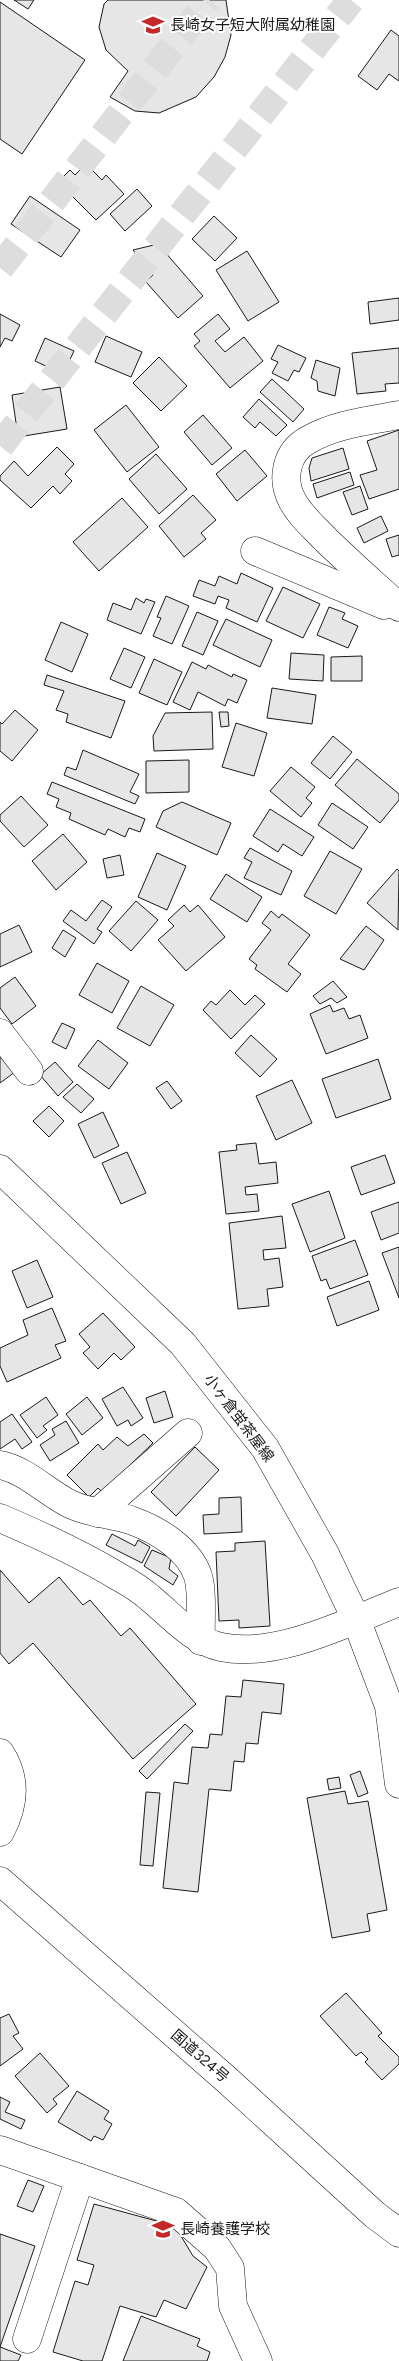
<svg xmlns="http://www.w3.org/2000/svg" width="399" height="2361" font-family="Figtree,'Noto Sans JP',sans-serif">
<rect width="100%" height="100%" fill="#fff"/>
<g fill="#e6e6e6" stroke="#1a1a1a">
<polygon points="14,0 34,0 28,9"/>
<polygon points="108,0 226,0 231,35 225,57 214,77 196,97 159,113 135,111 110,97 128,71 106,50 99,27 104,4"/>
<polygon points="0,2 85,60 22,154 0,139"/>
<polygon points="391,30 399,36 399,81 389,74 377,90 358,76"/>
<polygon points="86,164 102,180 106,175 124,194 96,220 58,182 70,170 75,175"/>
<polygon points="137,189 152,206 125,231 110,214"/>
<polygon points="30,196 80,230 61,257 11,224"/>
<polygon points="214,216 237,238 215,261 192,239"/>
<polygon points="158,244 203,296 178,318 146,282 153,275 133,250"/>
<polygon points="247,251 279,302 248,321 216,270"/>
<polygon points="399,298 399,320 370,324 368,302"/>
<polygon points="0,314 20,325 12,341 5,338 0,347"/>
<polygon points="218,314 230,329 215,341 225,352 244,337 263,361 230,388 194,346 200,341 194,334"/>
<polygon points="106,336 142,352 131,377 95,362"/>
<polygon points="45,338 74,351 63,374 35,361"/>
<polygon points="278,345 306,358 299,372 294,370 288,381 272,373 278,362 271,359"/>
<polygon points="399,348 399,383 385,384 386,391 357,394 352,353"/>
<polygon points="159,357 187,386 161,411 133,383"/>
<polygon points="316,360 340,368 335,396 318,391 317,381 311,378"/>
<polygon points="272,379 304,409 293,422 260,392"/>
<polygon points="60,387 67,429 18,437 12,395"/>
<polygon points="259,399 287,425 276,436 260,422 255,428 243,417"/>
<polygon points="126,405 159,447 127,472 94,430"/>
<polygon points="203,415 232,448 212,465 184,432"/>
<polygon points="399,430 399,489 369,499 360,475 377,470 367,441"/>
<polygon points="57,447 74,464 65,474 72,481 60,494 53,486 31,508 0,480 0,476 14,461 28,476"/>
<polygon points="343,448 349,469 311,481 309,468 312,458"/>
<polygon points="245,450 267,476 237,501 216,474"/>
<polygon points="156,454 187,489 159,514 129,479"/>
<polygon points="350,472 354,485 317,498 313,484"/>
<polygon points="360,486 368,509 352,515 343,492"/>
<polygon points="193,495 216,520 201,533 206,539 184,557 159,526"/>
<polygon points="122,498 148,527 99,571 73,542"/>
<polygon points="381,516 388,531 364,543 357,528"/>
<polygon points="399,535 399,555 392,557 386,539"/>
<polygon points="241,573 273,588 257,622 226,608 229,600 218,596 215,604 193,596 199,580 215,586 219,576 237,584"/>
<polygon points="283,587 320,604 303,638 266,621"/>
<polygon points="166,596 189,606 172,644 153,636 161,618 157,617"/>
<polygon points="136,598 144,603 146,599 155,602 141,634 107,620 113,603 131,610"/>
<polygon points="329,607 345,613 342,619 358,626 348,648 317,635"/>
<polygon points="197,612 218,621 203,655 182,646"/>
<polygon points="226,619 272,640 260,667 213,645"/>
<polygon points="61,622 88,634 72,672 45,660"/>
<polygon points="124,648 145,657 131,688 110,679"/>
<polygon points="291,653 324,655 323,681 289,679"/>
<polygon points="362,656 362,681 331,681 331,657"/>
<polygon points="154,659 182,672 167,705 139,693"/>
<polygon points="192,662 206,669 208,665 232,677 233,674 247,680 237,703 228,699 225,706 198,692 190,710 173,702"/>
<polygon points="47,675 125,701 111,738 66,722 68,714 56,710 64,691 44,685"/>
<polygon points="272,688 316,695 312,724 267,718"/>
<polygon points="15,710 38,730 12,761 0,751 0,722 2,724"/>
<polygon points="212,712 213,749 154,751 153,736 165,713"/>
<polygon points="219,712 228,712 229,726 221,727"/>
<polygon points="236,723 267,733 254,776 222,767"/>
<polygon points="333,736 352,752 330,779 311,763"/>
<polygon points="83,750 139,774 130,792 139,796 135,804 64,775 67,767 76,770"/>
<polygon points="357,759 399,794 399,800 380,823 335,785"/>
<polygon points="189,760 189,792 146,793 146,761"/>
<polygon points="291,767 315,787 306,798 312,803 301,817 270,791"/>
<polygon points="52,782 145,819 140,832 129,828 125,837 108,829 105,835 69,819 71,813 56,807 59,799 47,794"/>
<polygon points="21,796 48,825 24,847 0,821 0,815"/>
<polygon points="182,802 231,823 217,855 156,827 163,811"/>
<polygon points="332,803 368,827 353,849 318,825"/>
<polygon points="270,809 314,837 302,856 283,844 278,852 253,836"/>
<polygon points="63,834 87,862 56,890 32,861"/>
<polygon points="250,848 292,871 281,895 244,878 252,862 244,858"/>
<polygon points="330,851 362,869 336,914 304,896"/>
<polygon points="157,853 186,866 167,910 138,897"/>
<polygon points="120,855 124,875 107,878 103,859"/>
<polygon points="397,869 399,871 398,930 367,903"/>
<polygon points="226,874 262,897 247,922 210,899"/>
<polygon points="102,900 112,907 97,929 102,932 94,944 63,921 71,910 86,921"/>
<polygon points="136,901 158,920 131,951 109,931"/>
<polygon points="184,905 190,912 198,905 225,937 186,971 158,940 174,926 168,920"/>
<polygon points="271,911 279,918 282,914 310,935 288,964 301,974 287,992 255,969 257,965 249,959 271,930 262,923"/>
<polygon points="19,925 32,952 0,967 0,934"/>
<polygon points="366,926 384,940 364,970 340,959"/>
<polygon points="63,930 76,938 65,957 52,948"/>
<polygon points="97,963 129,981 112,1013 79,995"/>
<polygon points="15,977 36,1006 12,1024 0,1008 0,988"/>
<polygon points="333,981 347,997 337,1003 331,998 320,1004 313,996"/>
<polygon points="141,986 174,1005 150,1046 117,1028"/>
<polygon points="230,990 245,1005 255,995 265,1004 231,1039 203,1010 211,1001 216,1005"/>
<polygon points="330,1005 333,1012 344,1008 349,1019 360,1015 368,1038 326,1054 310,1014"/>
<polygon points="62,1023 75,1029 66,1049 52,1042"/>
<polygon points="251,1035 277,1059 260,1077 235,1053"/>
<polygon points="98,1040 128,1063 109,1089 78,1066"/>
<polygon points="0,1053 15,1072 0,1083"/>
<polygon points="378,1059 391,1099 336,1118 322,1079"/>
<polygon points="55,1062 73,1082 58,1096 40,1075"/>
<polygon points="292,1080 312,1123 276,1140 256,1096"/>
<polygon points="167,1081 182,1101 171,1109 156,1088"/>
<polygon points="77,1084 94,1099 81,1113 63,1097"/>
<polygon points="49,1106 64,1121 49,1137 33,1121"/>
<polygon points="103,1112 119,1146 94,1158 78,1124"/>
<polygon points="256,1143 259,1164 276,1162 278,1183 245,1187 246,1195 257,1194 259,1211 226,1214 219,1152 237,1150 236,1145"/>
<polygon points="127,1152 146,1193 121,1204 102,1163"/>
<polygon points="385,1155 395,1183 361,1195 351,1167"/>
<polygon points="329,1191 345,1238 310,1252 292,1204"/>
<polygon points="399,1202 399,1233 381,1240 371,1212"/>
<polygon points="282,1216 286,1248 263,1250 264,1260 279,1258 283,1287 267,1289 269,1306 238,1309 229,1223"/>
<polygon points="355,1240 368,1275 330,1289 326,1279 321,1281 312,1256"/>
<polygon points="399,1247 399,1298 382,1253"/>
<polygon points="37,1260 53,1297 27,1308 12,1271"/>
<polygon points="369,1281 379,1310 337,1326 327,1297"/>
<polygon points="52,1308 66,1341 55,1345 61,1358 7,1382 0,1366 0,1348 28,1335 23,1320"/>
<polygon points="103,1313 135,1347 121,1360 114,1353 98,1369 83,1353 90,1347 79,1334"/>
<polygon points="123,1387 143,1418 131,1426 128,1420 117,1426 102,1399"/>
<polygon points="165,1391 173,1417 154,1423 146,1398"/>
<polygon points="46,1397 58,1415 43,1426 47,1430 37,1438 20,1415"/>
<polygon points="87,1397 103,1418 82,1435 66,1414"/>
<polygon points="12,1414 32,1442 22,1449 15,1439 0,1449 0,1422"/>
<polygon points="66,1421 79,1443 50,1461 40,1445 55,1435 52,1429"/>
<polygon points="144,1434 153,1443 102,1492 98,1488 89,1497 67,1475 98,1444 103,1450 117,1437 128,1446"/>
<polygon points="195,1447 219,1470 176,1516 151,1492"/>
<polygon points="241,1497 242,1532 204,1534 203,1515 219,1514 219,1498"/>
<polygon points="112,1534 135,1546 138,1540 150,1547 142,1563 106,1545"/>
<polygon points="265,1541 270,1626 239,1628 239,1620 219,1621 216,1552 235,1551 235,1543"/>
<polygon points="152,1550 171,1558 169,1569 178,1576 173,1585 144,1566"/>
<polygon points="0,1570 29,1603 59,1577 83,1605 90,1600 121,1636 130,1628 196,1704 133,1759 33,1643 9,1664 0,1653"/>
<polygon points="243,1680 284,1684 281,1714 262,1712 258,1744 246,1743 244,1762 234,1761 231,1791 209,1789 198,1892 163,1888 174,1782 188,1784 192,1747 208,1748 210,1734 222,1735 226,1696 241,1697"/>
<polygon points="185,1724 193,1731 147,1779 139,1771"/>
<polygon points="360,1771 368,1793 358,1797 350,1775"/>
<polygon points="339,1777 341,1788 329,1790 327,1779"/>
<polygon points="345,1791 348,1804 368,1801 387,1910 367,1914 370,1931 332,1938 307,1798"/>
<polygon points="146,1792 160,1793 153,1866 140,1865"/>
<polygon points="346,1993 382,2033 378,2036 399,2057 399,2064 382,2080 365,2062 368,2059 361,2052 356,2056 320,2016"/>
<polygon points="9,2014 19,2033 13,2036 23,2049 0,2066 0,2018"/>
<polygon points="40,2053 69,2086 53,2099 57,2104 47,2113 15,2076"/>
<polygon points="77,2091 109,2111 104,2119 112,2124 103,2140 94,2136 91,2141 58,2122"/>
<polygon points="0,2097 10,2102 5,2112 25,2120 21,2129 0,2119"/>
<polygon points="28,2180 44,2186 33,2212 17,2206"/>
<polygon points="94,2204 175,2226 193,2256 207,2267 186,2309 164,2300 156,2317 120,2306 102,2361 83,2361 53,2352 75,2281 88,2285 94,2265 77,2260"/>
<polygon points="0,2234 35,2246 0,2347 21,2355 18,2361 0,2361"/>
<polygon points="141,2316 200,2339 197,2346 210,2352 207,2361 123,2361"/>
</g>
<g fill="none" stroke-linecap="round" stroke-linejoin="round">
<g stroke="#ddd" stroke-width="28" stroke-dasharray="28 14" stroke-linecap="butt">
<polyline points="0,268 209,0"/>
<polyline points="0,446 351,0"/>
</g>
<g stroke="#1a1a1a" stroke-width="29">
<g id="minor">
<path d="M399,415C368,421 335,424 308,440C286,452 281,479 292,500C300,516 314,527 326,540C350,563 374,585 399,607"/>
<polyline points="255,551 384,605"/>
<polyline points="0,1033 29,1071"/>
<polyline points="0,1169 183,1344 265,1448 325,1554 356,1619 389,1706 399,1784"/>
<path d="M0,1465C26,1470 46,1492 70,1504C90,1514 112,1513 133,1521C158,1530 189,1549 198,1576C203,1593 200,1622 201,1641"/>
<polyline points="97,1513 188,1433"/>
<path d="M0,1518C40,1535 81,1554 119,1577C130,1583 141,1590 150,1598C172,1616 193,1641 221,1647C277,1659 348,1622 399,1602"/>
<path d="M0,1753C17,1779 14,1806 0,1832"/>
<polyline points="0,2150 176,2212 217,2248 230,2268 233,2306 258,2361"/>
<polyline points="27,2339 80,2178"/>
</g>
</g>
<g stroke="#1a1a1a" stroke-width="29">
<polyline id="highway" points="0,1881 227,2080 375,2215 399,2233"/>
</g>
<use href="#minor" stroke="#fff" stroke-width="28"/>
<use href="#highway" stroke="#fff" stroke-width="28"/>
</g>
<defs>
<g id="school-bare" transform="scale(1.725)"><path d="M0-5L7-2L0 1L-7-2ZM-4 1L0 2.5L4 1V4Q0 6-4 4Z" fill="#c62828" stroke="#fff" stroke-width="2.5" paint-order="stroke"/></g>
</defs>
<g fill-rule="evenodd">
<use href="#school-bare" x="153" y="25"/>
<use href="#school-bare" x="163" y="2229"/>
</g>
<g text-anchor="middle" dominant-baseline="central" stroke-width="4" stroke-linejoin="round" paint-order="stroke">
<g font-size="15" fill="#1a1a1a" stroke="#fff" text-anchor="start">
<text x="170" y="25">長崎女子短大附属幼稚園</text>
<text x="180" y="2229">長崎養護学校</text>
</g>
<g font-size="15" fill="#1a1a1a" stroke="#fff">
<text transform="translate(239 1418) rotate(53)">小ヶ倉蛍茶屋線</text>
<text transform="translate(200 2056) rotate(41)">国道324号</text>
</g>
</g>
</svg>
